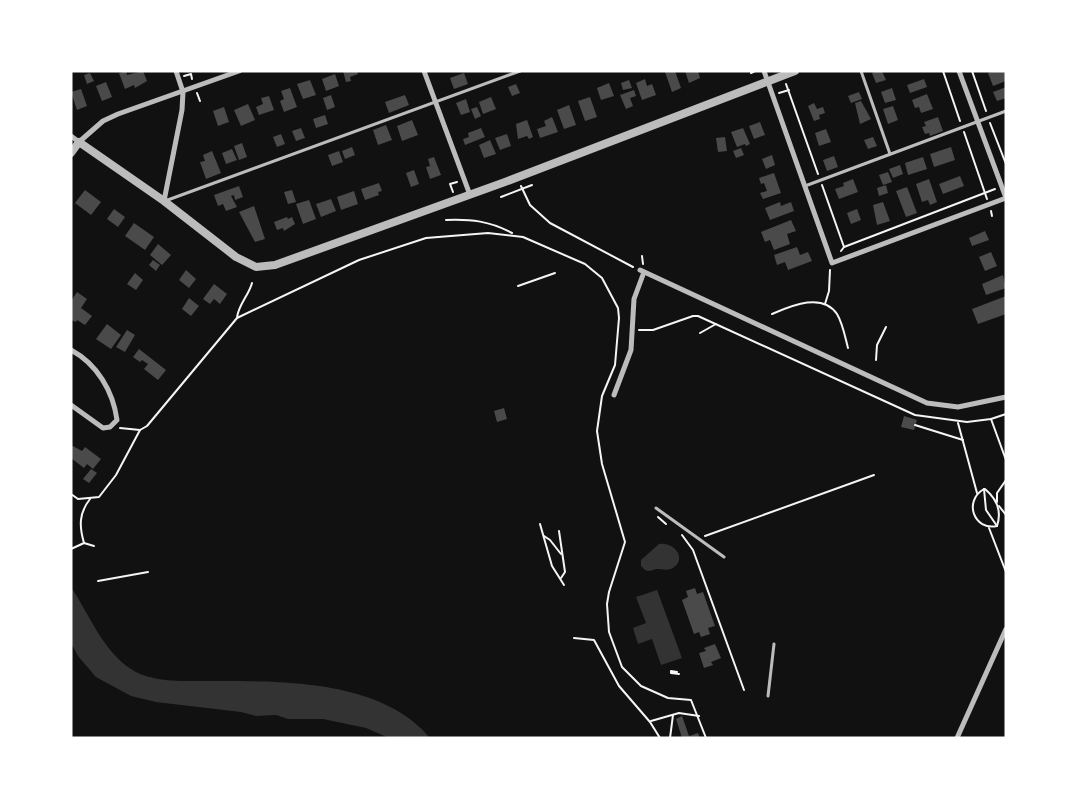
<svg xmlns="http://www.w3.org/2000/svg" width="1077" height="809" font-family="'Work Sans',sans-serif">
<rect width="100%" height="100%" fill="#111"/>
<g fill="#333">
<path d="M659,544C673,541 688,558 673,568C668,571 662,569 656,569C652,570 650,572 645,570L641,566V560Z"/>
<path d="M71,587C89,614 103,651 131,669C152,683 185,681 209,681C280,681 381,679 430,738H389L366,728L323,719H288L276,715L256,716L241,712L156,702L131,696L96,677L78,656L71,643Z"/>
<polygon points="657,590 682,658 661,665 652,639 638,644 633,628 646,623 636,597"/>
</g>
<g fill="#4a4a4a">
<polygon points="126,71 127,75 143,71 147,81 135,88 134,85 125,89 119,73"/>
<polygon points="343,71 357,71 358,74 350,77 351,81 346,82"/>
<polygon points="675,71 681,88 672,92 665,72"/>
<polygon points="685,71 698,71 700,78 689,83"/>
<polygon points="876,71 882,71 886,80 876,83 872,73"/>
<polygon points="993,71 1006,71 1006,81 993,86 988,73"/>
<polygon points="90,73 94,81 87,84 84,75"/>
<polygon points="464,73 468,84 454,89 450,78"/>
<polygon points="335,74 339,86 326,91 322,79"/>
<polygon points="645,79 647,86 652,84 656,95 642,100 636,83"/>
<polygon points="924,79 927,87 910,93 907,85"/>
<polygon points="310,80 316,95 303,99 297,84"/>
<polygon points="629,80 632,88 623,90 621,83"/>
<polygon points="106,82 112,97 102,101 96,86"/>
<polygon points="609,83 614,96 601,100 597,88"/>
<polygon points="516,84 520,93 512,96 508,87"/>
<polygon points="1006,87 1006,98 997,101 993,92"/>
<polygon points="290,88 297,107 284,112 280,101 284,99 281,91"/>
<polygon points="892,88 896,100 885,103 881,92"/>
<polygon points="81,89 87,106 77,110 71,92"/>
<polygon points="634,90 636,96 630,98 633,106 626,109 620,95"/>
<polygon points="859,92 862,99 851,103 848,96"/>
<polygon points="927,94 933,109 921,113 919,107 915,108 912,100"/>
<polygon points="331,95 335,107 327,110 323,98"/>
<polygon points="405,95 409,105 389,113 385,102"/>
<polygon points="269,96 274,110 259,115 256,107 263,104 261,98"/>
<polygon points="491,97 496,109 483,114 479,102"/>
<polygon points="590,97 597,117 585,121 578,101"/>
<polygon points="466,99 470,112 461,115 456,103"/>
<polygon points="861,101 871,119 860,124 855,103"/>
<polygon points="814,103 817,109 823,107 825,113 819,115 820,119 814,121 808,106"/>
<polygon points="248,104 255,120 241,126 234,110"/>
<polygon points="569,105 576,125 564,129 557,110"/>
<polygon points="893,106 898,120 888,124 883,109"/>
<polygon points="224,107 229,122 218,126 213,111"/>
<polygon points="477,107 481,116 475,119 471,109"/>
<polygon points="325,115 328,124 316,128 313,119"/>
<polygon points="552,117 558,132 540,138 537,129 546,126 544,121"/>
<polygon points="938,117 943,131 930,136 929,133 925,134 922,127 926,126 924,122"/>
<polygon points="412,120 418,135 402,141 397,126"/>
<polygon points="527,120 533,137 529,139 527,136 518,139 516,124"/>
<polygon points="760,122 765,135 754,139 749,126"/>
<polygon points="386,125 392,140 378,145 373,130"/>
<polygon points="301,128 305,138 296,141 292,131"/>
<polygon points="481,128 485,137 465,145 463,139 469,137 468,133"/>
<polygon points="743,128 750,144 746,146 745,144 737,147 731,132"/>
<polygon points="826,129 831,142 819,146 815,133"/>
<polygon points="281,134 285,144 277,147 273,137"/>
<polygon points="507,134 511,146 500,150 495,138"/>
<polygon points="725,137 727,151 718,152 716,138"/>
<polygon points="873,137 877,146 868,149 864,140"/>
<polygon points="490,140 496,154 484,158 479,145"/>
<polygon points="242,143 247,157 239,160 234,146"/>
<polygon points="352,147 355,155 345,159 342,151"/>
<polygon points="951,147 955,160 934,167 930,154"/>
<polygon points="741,148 744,155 736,158 733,151"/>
<polygon points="232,149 237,160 226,164 222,153"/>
<polygon points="212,151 221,173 206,179 200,162 205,161 203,155"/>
<polygon points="339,151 343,162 332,166 328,155"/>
<polygon points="772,155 775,165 766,169 762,159"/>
<polygon points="834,156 838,167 827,171 823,160"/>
<polygon points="434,157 441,175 430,179 426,167 430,166 428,159"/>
<polygon points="923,157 927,169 908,175 905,163"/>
<polygon points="900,165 903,174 893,178 889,169"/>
<polygon points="414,170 419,184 411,187 406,173"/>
<polygon points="888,172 892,182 883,185 879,175"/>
<polygon points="774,173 781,193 763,199 760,193 767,191 764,183 761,184 759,178"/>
<polygon points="960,176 964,186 943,194 939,184"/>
<polygon points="853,179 858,192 839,199 835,189 844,186 843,183"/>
<polygon points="929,179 937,202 930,205 928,200 922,202 916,184"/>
<polygon points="379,183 382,191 378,192 379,195 365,200 361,189"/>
<polygon points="886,185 888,193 879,196 877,188"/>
<polygon points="239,186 243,197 235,200 234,195 231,196 237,207 226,211 223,204 218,206 214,195"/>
<polygon points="907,187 917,213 906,217 896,191"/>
<polygon points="85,190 101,202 91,215 75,203"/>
<polygon points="292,190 296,202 288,204 284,192"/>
<polygon points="354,191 358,204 341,210 337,197"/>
<polygon points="331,199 336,211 321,217 316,204"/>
<polygon points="309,200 316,219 303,224 296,204"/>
<polygon points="780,202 781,206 791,202 794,211 770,220 765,208"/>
<polygon points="883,202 890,221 877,225 873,205"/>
<polygon points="254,206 265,239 255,242 239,212"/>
<polygon points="114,209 125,217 118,227 107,219"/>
<polygon points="857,209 861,220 851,224 847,213"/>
<polygon points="287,217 288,219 292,217 295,224 284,231 283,228 277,230 274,222"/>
<polygon points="791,220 796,231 787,234 790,244 774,250 770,240 765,242 761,232"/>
<polygon points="134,223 154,237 145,250 125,236"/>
<polygon points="985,231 989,240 972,246 969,238"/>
<polygon points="158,244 171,255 162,265 150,255"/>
<polygon points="797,247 800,255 808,252 812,261 788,270 785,262 777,265 774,255"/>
<polygon points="991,252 997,266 985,271 979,257"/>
<polygon points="153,260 160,265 156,271 149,265"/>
<polygon points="186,270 196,279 189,288 179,280"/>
<polygon points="135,273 143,280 136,290 127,284"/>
<polygon points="1003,275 1006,288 986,295 982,284"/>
<polygon points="214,284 227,294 220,304 214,299 210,304 203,299"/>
<polygon points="77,292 87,299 81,308 92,316 85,325 77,320 76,322 71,320 71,301"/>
<polygon points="1006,296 1006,314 978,324 972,309"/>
<polygon points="189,298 199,306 191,316 182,309"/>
<polygon points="107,324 121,335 111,349 96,339"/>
<polygon points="127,330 135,335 125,352 116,347"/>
<polygon points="139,349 166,370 158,380 144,369 148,364 142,360 140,362 133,357"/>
<polygon points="504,408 507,419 497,422 494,411"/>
<polygon points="904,416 917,420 914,430 901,427"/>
<polygon points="71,445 82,451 85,447 101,459 93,469 87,464 84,468 71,458"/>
<polygon points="91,469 97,473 89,483 83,479"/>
<polygon points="695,588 697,594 703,592 715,626 708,628 710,634 701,637 699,632 694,634 682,600 688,597 686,591"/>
<polygon points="715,644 721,658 711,662 713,665 704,668 699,653 706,651 704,648"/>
<polygon points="682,716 689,736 698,733 700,738 682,738 676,719"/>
</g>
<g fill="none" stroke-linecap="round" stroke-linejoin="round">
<g stroke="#f5f5f5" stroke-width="2">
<polyline points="943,71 960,121"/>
<polyline points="972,71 986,111"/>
<polyline points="751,73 755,71"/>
<polyline points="184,76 191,74 192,79"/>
<polyline points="786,84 818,174"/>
<polyline points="197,93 200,101"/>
<polyline points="779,93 789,90"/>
<polyline points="990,123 1006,164"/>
<polyline points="964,132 987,199"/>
<polyline points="822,185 844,247"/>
<polyline points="521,186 530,205 550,223 633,267"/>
<polyline points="453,192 450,184 457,182"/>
<polyline points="501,197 532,185"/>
<polyline points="991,211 992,216"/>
<path d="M446,220C471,219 490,221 512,233"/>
<polyline points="841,251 844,247 995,189"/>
<polyline points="642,256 643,264"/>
<polyline points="518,286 555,273"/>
<polyline points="825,304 829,291 830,270"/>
<path d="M772,314C791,306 822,292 837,314C843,324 845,337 848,348"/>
<path d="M237,318C238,305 249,295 252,283"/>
<polyline points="639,330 653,330 693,316 698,316 915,415 967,422 991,419 1006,414"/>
<polyline points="700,333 716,324"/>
<polyline points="876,360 877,345 886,327"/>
<polyline points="991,419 1006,460"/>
<polyline points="958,423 977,493"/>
<polyline points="915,425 963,440"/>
<polyline points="120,428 140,430 147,426 237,318 359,260 426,238 488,233 523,237 585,264 602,278 618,308 619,318 615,365 602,396 597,431 602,464 625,542 609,592 607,604 609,632 622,667 641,686 668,698 691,700 706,738"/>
<path d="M984,489C963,501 974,531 997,526"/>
<polyline points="984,489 986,510 997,526"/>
<path d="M985,489C997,499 1002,511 997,526"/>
<polyline points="71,494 78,499 99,497 116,475 140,430"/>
<polyline points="997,502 997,493 1006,480"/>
<polyline points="999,506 1006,515"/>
<polyline points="658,517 666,524"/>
<polyline points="540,524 552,566 564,585"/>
<polyline points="989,528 1006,572"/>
<polyline points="559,531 565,572 561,578"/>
<polyline points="682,535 693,550 744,690"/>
<polyline points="544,536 550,540 561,554"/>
<polyline points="705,536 874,475"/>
<path d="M84,543C79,526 79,513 90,499"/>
<polyline points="71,549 84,543 94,546"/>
<polyline points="98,581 148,572"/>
<polyline points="574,638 594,640 619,686 650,722 660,738"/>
<polyline points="677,672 671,671 671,673 679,674"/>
<polyline points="651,721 679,713 699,716"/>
<polyline points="670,738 673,715"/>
</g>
<g stroke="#bcbcbc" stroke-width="3">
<polyline points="861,71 890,154"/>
<polyline points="805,186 1006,111"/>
<polyline points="165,201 520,71"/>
<polyline points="656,508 724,557"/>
<polyline points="768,696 774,644"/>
</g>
<g stroke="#bcbcbc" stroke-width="5">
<polyline points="424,71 470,195"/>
<polyline points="764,71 832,263 1006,198 959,71"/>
<polyline points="71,136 79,142 103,121 118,114 239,71"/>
<polyline points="164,201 182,110 183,92 176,71"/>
<polyline points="640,270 927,403 958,407 1006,397"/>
<path d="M71,350C97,364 113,391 117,420L110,427L103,428L71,405"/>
<polyline points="614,395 631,350 634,299 644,272"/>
<polyline points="957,738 1006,629"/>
</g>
<polyline stroke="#bcbcbc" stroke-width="8" points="71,153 79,142 164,201 236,257 256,267 275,265 505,182 795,71"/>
</g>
<rect width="1077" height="809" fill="none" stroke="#ffffff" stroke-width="145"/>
</svg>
